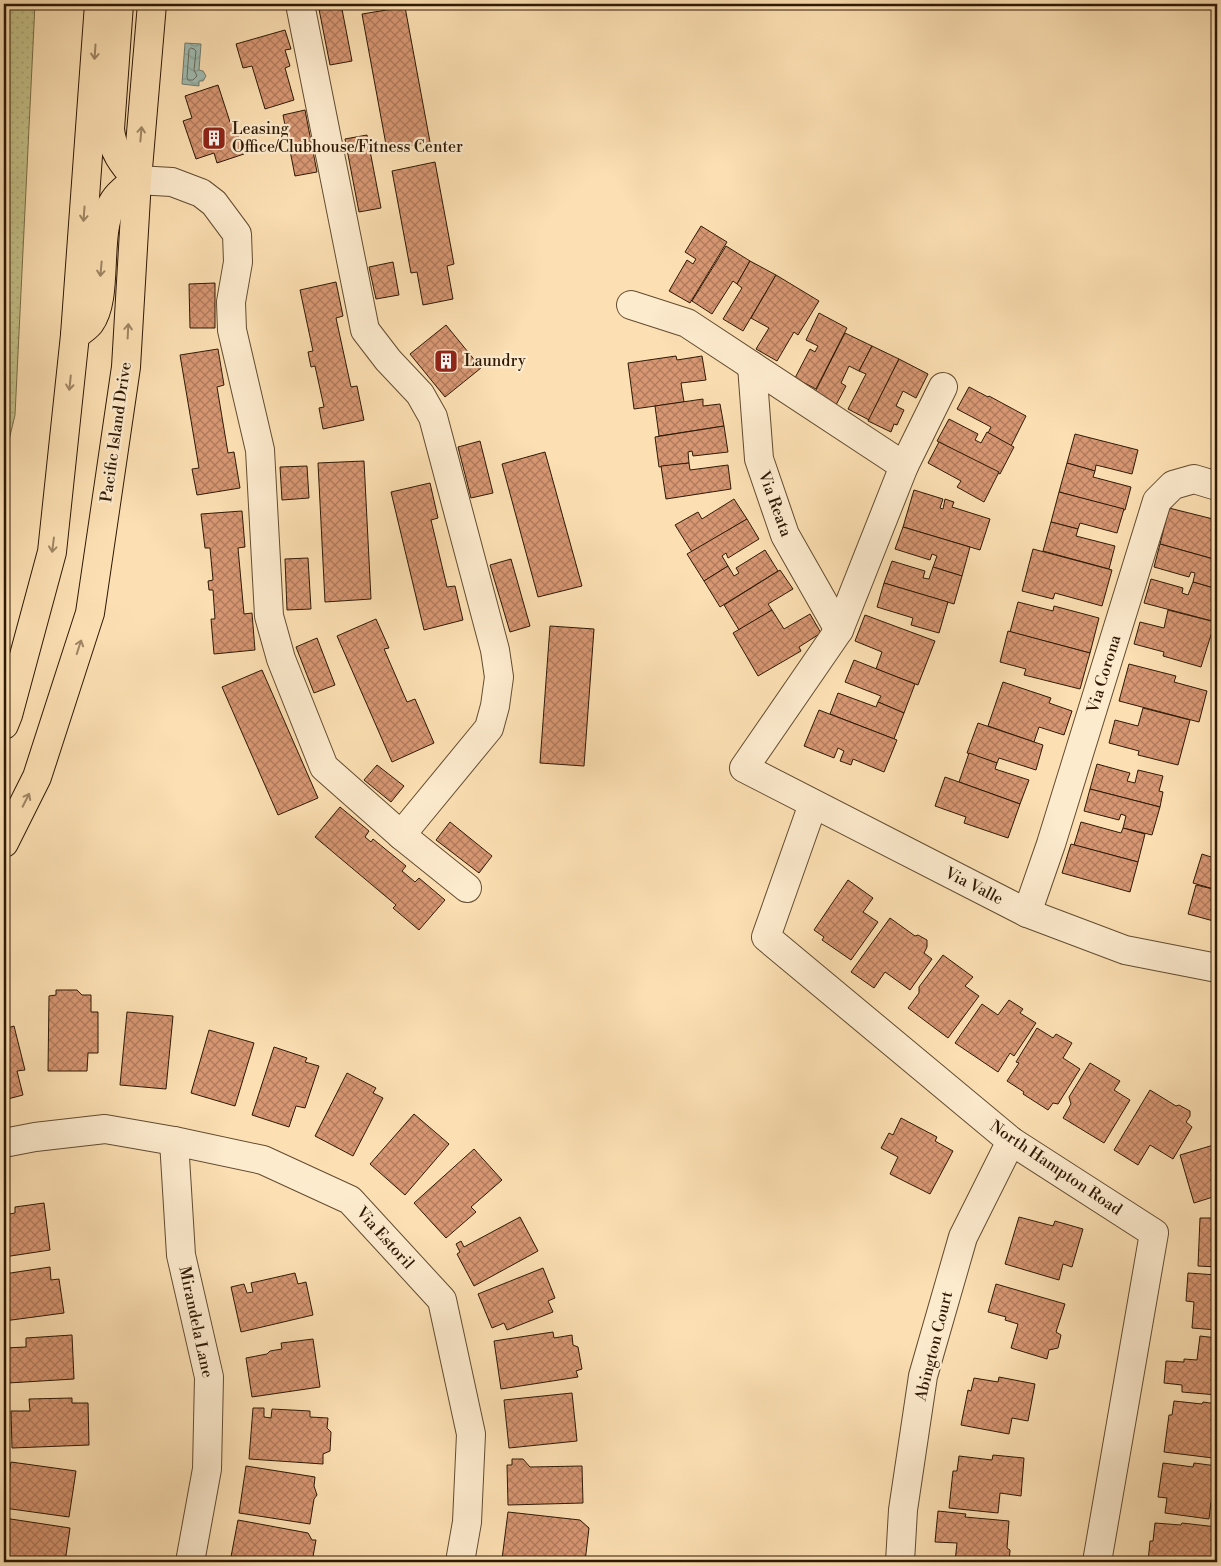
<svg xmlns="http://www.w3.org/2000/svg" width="1221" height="1566" font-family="'Libre Bodoni',serif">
<defs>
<pattern id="grass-dots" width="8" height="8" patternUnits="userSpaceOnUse" patternTransform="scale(1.25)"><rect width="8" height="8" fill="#c4c189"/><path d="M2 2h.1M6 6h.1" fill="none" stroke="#a9a575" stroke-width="1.8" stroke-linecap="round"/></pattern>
<pattern id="water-waves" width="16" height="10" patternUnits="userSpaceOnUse" patternTransform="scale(1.25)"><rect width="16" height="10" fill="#a0bcb2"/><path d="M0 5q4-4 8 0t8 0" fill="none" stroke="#8aa198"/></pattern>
<pattern id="building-cross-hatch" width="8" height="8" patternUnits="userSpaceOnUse" patternTransform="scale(1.25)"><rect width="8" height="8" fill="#d79773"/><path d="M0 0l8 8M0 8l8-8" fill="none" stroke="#af7a5c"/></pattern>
</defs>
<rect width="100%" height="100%" fill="#fce0b3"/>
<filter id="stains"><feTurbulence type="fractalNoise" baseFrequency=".004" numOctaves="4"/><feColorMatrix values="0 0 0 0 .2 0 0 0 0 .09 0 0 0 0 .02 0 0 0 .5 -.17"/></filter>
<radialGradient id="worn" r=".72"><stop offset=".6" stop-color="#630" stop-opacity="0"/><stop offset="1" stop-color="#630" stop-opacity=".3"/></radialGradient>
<polygon fill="url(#grass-dots)" stroke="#7a6d47" points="4,4 35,4 15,415 4,461"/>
<polygon fill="url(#water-waves)" stroke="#737b6d" points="185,43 201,44 199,70 203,71 206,76 203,81 199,81 199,86 182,84"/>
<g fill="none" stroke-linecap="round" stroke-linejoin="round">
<polygon stroke="#686a5c" stroke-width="1" points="191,48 194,49 196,51 194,70 197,76 193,80 188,80 187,77 189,50"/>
</g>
<g fill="url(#building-cross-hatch)" stroke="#2f1905">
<polygon points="318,4 341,4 352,61 330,65"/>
<polygon points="405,7 430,142 387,150 362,14"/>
<polygon points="285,30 291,49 285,50 290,66 285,68 294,100 265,109 252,66 243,68 236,44"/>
<polygon points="218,85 230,122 233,121 244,154 217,163 214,153 196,159 183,121 192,118 185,96"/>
<polygon points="305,110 317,172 295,176 283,115"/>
<polygon points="367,135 381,208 359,212 345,139"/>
<polygon points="435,162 454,264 447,266 453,299 423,305 417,272 411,273 392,171"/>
<polygon points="701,226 727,242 690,303 669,291 687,260 693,264 696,259 685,252"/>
<polygon points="726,246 750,261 737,284 733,281 712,314 692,301"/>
<polygon points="750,261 776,275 743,331 723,319 742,288 737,284"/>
<polygon points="393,262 399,295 376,299 369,267"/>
<polygon points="776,275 819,301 798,335 794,332 777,361 756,349 769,328 751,318"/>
<polygon points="336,282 343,316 336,318 351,387 357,386 364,420 323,429 319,408 324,407 315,366 311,367 308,352 313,351 300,290"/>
<polygon points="215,283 215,328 190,328 189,284"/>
<polygon points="819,313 847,328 816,389 795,378 810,349 815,352 818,346 806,340"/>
<polygon points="446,325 481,368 445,397 410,354"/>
<polygon points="845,333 872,346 859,371 849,366 841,383 846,386 836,405 814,394"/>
<polygon points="872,346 899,359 869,420 848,409 866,374 859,371"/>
<polygon points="218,349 224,385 217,387 228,453 234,452 240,488 197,495 192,469 199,468 180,355"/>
<polygon points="676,356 677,360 702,356 706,380 681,383 684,402 634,409 628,363"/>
<polygon points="899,359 928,374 916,398 903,391 896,406 904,410 897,425 894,424 891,432 868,421"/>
<polygon points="969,387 988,397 989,396 1026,416 1011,446 988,433 991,427 957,409"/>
<polygon points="703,399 703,406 720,404 724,426 659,436 655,406"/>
<polygon points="949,419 978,434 975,440 981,443 987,432 1014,447 1000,474 937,441"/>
<polygon points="724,426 728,452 693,456 692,451 688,452 689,463 659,467 655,437"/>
<polygon points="1075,434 1138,450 1132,474 1096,465 1095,471 1067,463"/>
<polygon points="480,441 493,493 471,498 458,447"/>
<polygon points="939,442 999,472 984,502 957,487 961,481 928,463"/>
<polygon points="545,452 582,586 538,597 502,464"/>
<polygon points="364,461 371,599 325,602 318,463"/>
<polygon points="689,463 690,470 728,465 731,489 666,499 661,466"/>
<polygon points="1067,463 1095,471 1093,477 1131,487 1125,510 1059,492"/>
<polygon points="307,466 309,498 282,500 280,467"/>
<polygon points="430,483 438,518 431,520 447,587 455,586 463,620 424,630 391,492"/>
<polygon points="914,490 943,499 940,508 943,509 945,499 954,502 952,507 990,519 980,550 903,527"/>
<polygon points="1059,492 1124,509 1117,533 1080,523 1078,529 1051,522"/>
<polygon points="734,499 747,519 692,552 675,525 698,512 702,519"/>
<polygon points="1169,508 1217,520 1217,560 1160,544"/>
<polygon points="242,511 245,547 238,548 244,614 252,613 255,650 214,654 211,619 215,619 213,590 209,590 208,581 213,580 210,548 205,548 201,514"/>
<polygon points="747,519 759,539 728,558 726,553 722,556 728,566 704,581 687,554"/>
<polygon points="1051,522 1078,529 1076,536 1115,546 1109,569 1043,551"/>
<polygon points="903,527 970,547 962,576 933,567 937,556 932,554 930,560 895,549"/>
<polygon points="1160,544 1217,560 1217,589 1193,582 1195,573 1191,572 1189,577 1154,567"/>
<polygon points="1033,549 1112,570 1102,606 1055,593 1053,599 1022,591"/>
<polygon points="765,550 778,571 720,607 704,581 728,566 734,576 739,573 736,568"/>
<polygon points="308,558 311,609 287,610 285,559"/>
<polygon points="511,559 530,626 510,632 490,565"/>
<polygon points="892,561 925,571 923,578 929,579 933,567 962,576 954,604 884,583"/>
<polygon points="780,570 793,589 768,604 772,610 739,630 724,605"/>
<polygon points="1151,579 1183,588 1182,593 1188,595 1193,582 1217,589 1217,599 1212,621 1144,603"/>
<polygon points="884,583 948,602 939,633 911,625 913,618 877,607"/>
<polygon points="1018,602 1053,611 1054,606 1099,618 1090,653 1010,632"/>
<polygon points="772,610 784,629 810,614 821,633 799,647 801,651 758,676 733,633"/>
<polygon points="1168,610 1215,622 1201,667 1163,656 1164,652 1134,644 1140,622 1164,628"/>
<polygon points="865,615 935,641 918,685 876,669 882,652 855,641"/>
<polygon points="376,619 389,648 384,649 407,702 415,699 434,743 392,762 337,636"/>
<polygon points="550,626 594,629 584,766 540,763"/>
<polygon points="1008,631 1090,653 1080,689 1024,675 1026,669 1000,662"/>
<polygon points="317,638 335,685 314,693 296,647"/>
<polygon points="854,660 915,684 904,713 878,702 881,696 845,682"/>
<polygon points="1129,664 1176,676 1174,682 1207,691 1199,722 1119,701"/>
<polygon points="262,670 318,798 278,815 222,687"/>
<polygon points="1003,682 1051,698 1049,703 1072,711 1064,735 1039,727 1034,742 988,726"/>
<polygon points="838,693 876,707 878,702 904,713 894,739 830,714"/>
<polygon points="1143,708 1190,720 1178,765 1138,755 1139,751 1109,743 1115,720 1138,726"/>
<polygon points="819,710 897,740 884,772 853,759 851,765 840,761 844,751 838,748 834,758 804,746"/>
<polygon points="978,723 1043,745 1036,770 999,758 997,763 967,753"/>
<polygon points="969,753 997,763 995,769 1029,780 1020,804 959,782"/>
<polygon points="1097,764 1130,773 1127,781 1135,783 1138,770 1163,776 1159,791 1163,792 1160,807 1090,789"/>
<polygon points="377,765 404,786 391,802 364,780"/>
<polygon points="945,777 1020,804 1008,838 964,823 966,817 935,806"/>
<polygon points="1090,789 1160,807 1152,835 1123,828 1126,816 1121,814 1119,820 1084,811"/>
<polygon points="340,807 369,831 365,837 371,842 373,839 406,866 402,871 415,882 419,878 445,900 419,930 393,908 396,905 315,837"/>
<polygon points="450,822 492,856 479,873 436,840"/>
<polygon points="1081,822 1121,833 1123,828 1145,834 1138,862 1074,845"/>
<polygon points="1071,844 1138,862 1130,892 1062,873"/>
<polygon points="1202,854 1217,859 1217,890 1193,883"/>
<polygon points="848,880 873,898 863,912 878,922 851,960 822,940 824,937 814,930"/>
<polygon points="1196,885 1217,890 1217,922 1188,914"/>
<polygon points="890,918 915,936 918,935 927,940 927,947 924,953 932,959 910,990 885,972 874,988 851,972"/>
<polygon points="943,955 973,977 965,986 979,996 948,1038 908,1008 919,993 919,987"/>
<polygon points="56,990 77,990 82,995 91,995 91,1012 98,1012 98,1053 88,1053 87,1071 48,1071 49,996 56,995"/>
<polygon points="1009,1000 1023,1009 1020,1013 1036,1023 1014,1056 1010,1053 998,1072 955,1043 982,1004 998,1015"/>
<polygon points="127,1012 173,1016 166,1089 120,1085"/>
<polygon points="14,1026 25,1070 17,1071 23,1095 4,1100 4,1029"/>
<polygon points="1037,1028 1053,1038 1056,1034 1072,1043 1063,1058 1080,1069 1058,1104 1053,1103 1048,1110 1023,1094 1024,1092 1007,1081 1019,1063 1016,1062"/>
<polygon points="209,1030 254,1043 235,1106 191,1093"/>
<polygon points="274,1047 307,1058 305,1062 319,1066 305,1108 296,1106 289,1127 252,1115"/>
<polygon points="1090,1063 1120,1081 1114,1090 1130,1100 1104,1143 1063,1118 1071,1104 1069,1097"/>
<polygon points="347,1073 376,1088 373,1093 383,1098 353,1156 315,1136"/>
<polygon points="1150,1090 1176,1106 1179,1105 1190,1111 1190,1116 1186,1122 1192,1127 1173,1159 1150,1145 1138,1165 1114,1150"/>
<polygon points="414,1114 449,1144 405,1195 370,1164"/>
<polygon points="901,1118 937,1137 935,1141 953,1151 930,1194 890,1174 898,1157 881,1148 889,1133 893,1135"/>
<polygon points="1217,1144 1217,1199 1216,1196 1194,1203 1180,1155"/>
<polygon points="474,1149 502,1180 471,1207 476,1212 446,1238 414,1203"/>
<polygon points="44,1203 50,1250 4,1257 4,1215 15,1213 15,1207"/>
<polygon points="520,1217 538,1251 474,1286 457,1254 460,1252 456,1244 461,1241 464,1247"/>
<polygon points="1019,1217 1053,1226 1055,1221 1083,1229 1072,1267 1063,1264 1059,1280 1005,1264"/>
<polygon points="1200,1218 1217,1218 1217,1267 1198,1266"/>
<polygon points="50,1267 51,1280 59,1279 64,1313 4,1321 4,1274"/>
<polygon points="543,1268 555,1298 548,1301 553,1312 507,1330 504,1323 492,1328 478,1294"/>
<polygon points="295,1273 298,1284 306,1282 313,1315 241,1332 231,1287 244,1284 247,1293 253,1292 251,1283"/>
<polygon points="1188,1273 1217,1275 1217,1330 1192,1328 1194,1302 1186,1301"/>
<polygon points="996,1284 1065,1304 1056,1332 1061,1335 1058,1348 1049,1350 1047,1359 1011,1348 1018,1324 1005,1320 1006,1317 988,1312"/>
<polygon points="553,1332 554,1338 572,1335 573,1345 578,1347 582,1369 576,1371 578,1377 501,1389 494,1341"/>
<polygon points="72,1335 74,1379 8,1383 5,1348 26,1347 26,1338"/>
<polygon points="1200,1336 1217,1338 1217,1395 1182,1392 1182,1385 1164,1383 1166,1361 1184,1362 1184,1359 1197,1360"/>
<polygon points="313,1339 320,1387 252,1397 246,1358 267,1354 270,1351 282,1349 281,1343"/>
<polygon points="999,1377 1035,1384 1028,1421 1012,1418 1009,1434 961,1425 968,1390 971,1391 974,1378 998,1382"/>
<polygon points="572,1393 577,1441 509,1448 504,1400"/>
<polygon points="72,1398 72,1403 88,1403 89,1445 12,1448 11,1411 30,1411 29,1399"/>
<polygon points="1174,1401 1202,1404 1203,1402 1217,1404 1217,1438 1216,1438 1213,1458 1164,1452 1169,1415 1172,1415"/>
<polygon points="253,1408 264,1408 264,1417 271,1418 272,1409 310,1411 310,1417 328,1418 327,1428 331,1432 330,1451 323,1454 323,1464 249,1459"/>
<polygon points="993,1455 1024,1458 1021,1496 1000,1493 998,1513 949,1508 953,1471 957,1471 959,1456 992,1460"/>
<polygon points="512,1459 523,1459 530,1467 582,1466 583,1503 508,1505 507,1465 512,1465"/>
<polygon points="11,1462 76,1471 69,1517 4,1508"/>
<polygon points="1163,1463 1193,1467 1194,1463 1217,1466 1217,1503 1211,1502 1209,1519 1165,1513 1167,1498 1158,1497"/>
<polygon points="246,1466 315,1477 314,1486 317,1495 314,1499 310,1524 239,1513"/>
<polygon points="938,1511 966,1514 965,1517 1009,1521 1007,1548 1010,1550 1009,1562 955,1562 957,1543 935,1542"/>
<polygon points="508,1512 580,1520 589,1528 585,1562 563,1559 563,1562 528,1562 502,1559"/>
<polygon points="4,1518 70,1528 65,1562 4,1562"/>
<polygon points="238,1520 308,1533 312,1540 316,1540 312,1562 250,1562 251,1560 244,1558 244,1562 230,1562"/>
<polygon points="1155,1523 1181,1525 1182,1523 1217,1527 1215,1545 1217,1545 1217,1562 1199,1560 1199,1562 1148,1562 1150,1541 1153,1541"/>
</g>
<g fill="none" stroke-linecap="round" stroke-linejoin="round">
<g stroke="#624b30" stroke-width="30">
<g id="minor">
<polyline points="137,180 172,182 201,193 214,203 237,234 238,262 231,302 232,330 260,450 269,616 281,659 324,767 401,835 489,728 495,706 499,677 495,650 433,417 420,394 388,360 365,330 300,4"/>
<polyline points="631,305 687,323 904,466"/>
<polyline points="752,366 759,459 785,535 839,630"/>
<polyline points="943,387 904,466 839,630 744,768 1027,913 1125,950 1217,968"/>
<polyline points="813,804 766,937 1011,1141 1154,1233 1097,1562"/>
<polyline points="401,835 467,888"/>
<polyline points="1027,913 1051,844 1157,501 1173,485 1194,479 1217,486"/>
<polyline points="174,1141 181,1255 209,1377 207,1469 190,1562"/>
<polyline points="4,1143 35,1137 105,1129 174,1141 263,1160 350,1200 442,1300 471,1434 467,1522 460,1562"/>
<polyline points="900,1562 903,1510 923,1376 963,1237 1011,1141"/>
</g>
</g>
<g stroke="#2f1905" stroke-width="30">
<g id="major">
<path d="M75,335C81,331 86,328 90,323C109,297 95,235 112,204C117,194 127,187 137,180C123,164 112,150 110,129L119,4"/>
<polyline points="4,725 8,715 52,552 75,335 99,4"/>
<polyline points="4,843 37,777 90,613 126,367 137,180 152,4"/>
</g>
</g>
<use href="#minor" stroke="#fdebce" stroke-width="28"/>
<use href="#major" stroke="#fce0b3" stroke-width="28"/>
</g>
<defs><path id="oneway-shaft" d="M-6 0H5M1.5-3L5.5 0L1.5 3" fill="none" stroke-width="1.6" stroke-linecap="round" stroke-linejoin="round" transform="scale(1.25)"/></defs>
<g stroke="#a08665">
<use href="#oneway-shaft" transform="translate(95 52) rotate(94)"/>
<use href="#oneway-shaft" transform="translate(141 134) rotate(-85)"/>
<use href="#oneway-shaft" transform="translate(84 214) rotate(94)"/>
<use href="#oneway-shaft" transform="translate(101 269) rotate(95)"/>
<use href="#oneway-shaft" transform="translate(128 331) rotate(-87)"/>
<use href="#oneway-shaft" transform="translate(70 383) rotate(96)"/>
<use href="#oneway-shaft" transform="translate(53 545) rotate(97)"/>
<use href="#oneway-shaft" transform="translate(79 647) rotate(-72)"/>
<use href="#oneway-shaft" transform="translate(26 800) rotate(-63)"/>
</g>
<defs>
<g id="building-square" transform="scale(1.25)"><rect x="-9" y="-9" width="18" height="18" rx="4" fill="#8f2418" stroke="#fdebce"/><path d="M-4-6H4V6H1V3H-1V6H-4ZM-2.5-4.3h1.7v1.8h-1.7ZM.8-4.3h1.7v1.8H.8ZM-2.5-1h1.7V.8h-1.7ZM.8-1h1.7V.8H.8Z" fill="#fff"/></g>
</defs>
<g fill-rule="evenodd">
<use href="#building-square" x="214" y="138"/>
<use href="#building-square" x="446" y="361"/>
</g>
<g text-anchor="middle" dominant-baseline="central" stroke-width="4.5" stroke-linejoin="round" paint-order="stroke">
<g font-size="16" fill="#2f1905" stroke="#fdebce" text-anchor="start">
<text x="232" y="129">Leasing<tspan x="232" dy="18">Office/Clubhouse/Fitness Center</tspan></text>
<text x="464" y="361">Laundry</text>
</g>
<g font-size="16" fill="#2f1905" stroke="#fdebce">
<text transform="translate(116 432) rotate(-82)">Pacific Island Drive</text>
<text transform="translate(775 504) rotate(70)">Via Reata</text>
<text transform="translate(1104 674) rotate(-73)">Via Corona</text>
<text transform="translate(974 886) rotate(27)">Via Valle</text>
<text transform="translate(1056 1168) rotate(34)">North Hampton Road</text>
<text transform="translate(385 1238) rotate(48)">Via Estoril</text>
<text transform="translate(196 1322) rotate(78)">Mirandela Lane</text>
<text transform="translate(934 1346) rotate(-76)">Abington Court</text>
</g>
</g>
<rect width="1221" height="1566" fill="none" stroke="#fce0b3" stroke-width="20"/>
<rect x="5" y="5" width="1211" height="1556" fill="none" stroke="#2f1905" stroke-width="2.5"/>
<rect x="10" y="10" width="1201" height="1546" fill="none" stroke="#2f1905"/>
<rect width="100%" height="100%" filter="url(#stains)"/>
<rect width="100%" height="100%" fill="url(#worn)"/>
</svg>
